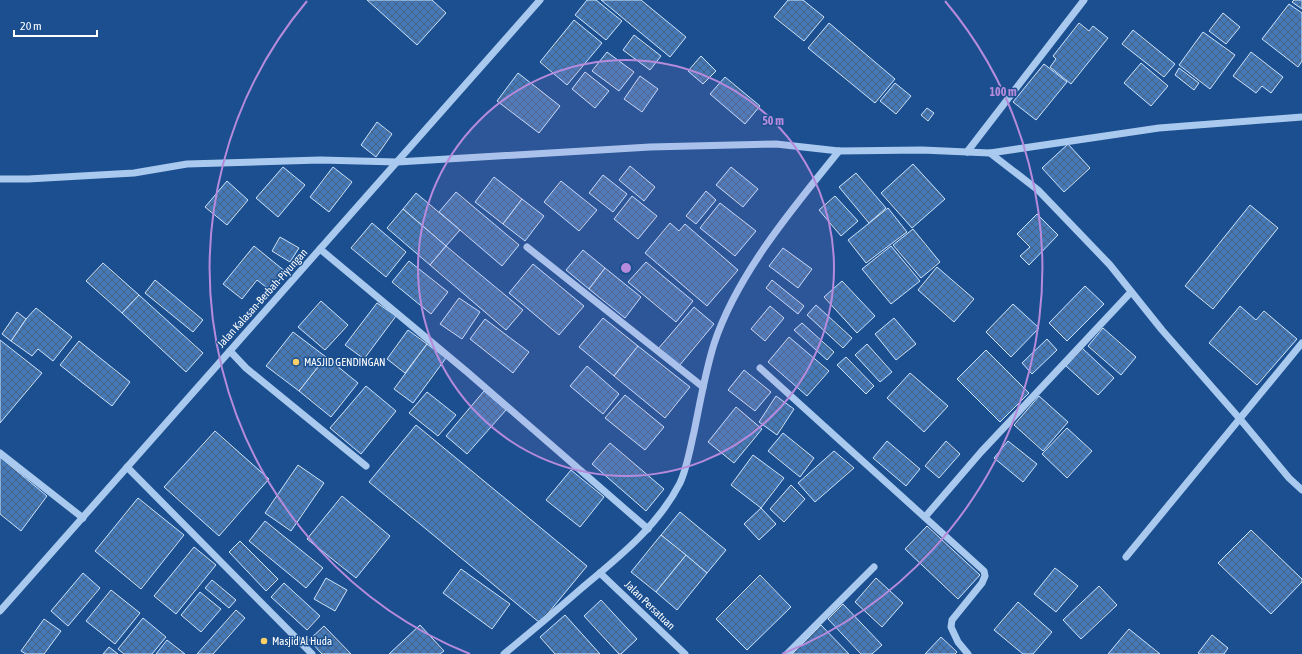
<svg xmlns="http://www.w3.org/2000/svg" width="1302" height="654" font-family="'Asap Condensed',sans-serif">
<defs>
<pattern id="building-cross-hatch" width="8" height="8" patternUnits="userSpaceOnUse"><rect width="8" height="8" fill="#4478b7"/><path d="M0 0l8 8M0 8l8-8" fill="none" stroke="#486282"/></pattern>
</defs>
<rect width="100%" height="100%" fill="#1b4f8f"/>
<g fill="url(#building-cross-hatch)" stroke="#cfe3fa">
<polygon points="367,0 432,0 446,13 417,45"/>
<polygon points="587,0 596,0 622,21 606,40 575,15"/>
<polygon points="601,0 641,0 686,37 670,57"/>
<polygon points="788,0 803,0 824,17 804,41 774,17"/>
<polygon points="1294,0 1302,0 1302,9 1292,2"/>
<polygon points="1289,4 1302,13 1302,61 1298,67 1262,39"/>
<polygon points="1223,13 1240,27 1226,44 1209,31"/>
<polygon points="574,20 602,43 567,85 540,62"/>
<polygon points="829,23 895,79 875,103 808,48"/>
<polygon points="1079,23 1089,31 1093,26 1108,38 1071,84 1050,67 1056,59 1053,56"/>
<polygon points="1133,30 1175,64 1164,77 1122,44"/>
<polygon points="1203,32 1235,55 1210,89 1179,65"/>
<polygon points="634,35 661,56 650,70 623,50"/>
<polygon points="607,52 634,72 619,91 592,71"/>
<polygon points="1251,52 1283,77 1271,93 1262,86 1256,93 1233,76"/>
<polygon points="701,56 716,71 703,84 688,71"/>
<polygon points="1141,63 1168,86 1151,106 1124,83"/>
<polygon points="1044,64 1067,82 1036,120 1013,102"/>
<polygon points="1179,68 1199,83 1194,90 1175,75"/>
<polygon points="585,72 609,91 595,108 572,89"/>
<polygon points="518,73 560,106 539,133 497,101"/>
<polygon points="640,76 658,89 642,112 624,99"/>
<polygon points="725,77 760,106 745,124 710,94"/>
<polygon points="895,83 911,96 896,114 880,101"/>
<polygon points="927,108 934,113 928,121 921,115"/>
<polygon points="377,122 392,134 376,157 361,145"/>
<polygon points="1068,144 1090,168 1064,192 1042,168"/>
<polygon points="913,164 945,199 912,228 881,193"/>
<polygon points="630,166 655,187 644,201 619,180"/>
<polygon points="283,167 305,185 278,217 256,198"/>
<polygon points="333,167 352,182 329,212 310,197"/>
<polygon points="731,167 758,189 743,207 716,185"/>
<polygon points="856,173 886,208 869,223 839,187"/>
<polygon points="603,175 627,194 613,212 589,193"/>
<polygon points="494,177 522,199 503,224 475,202"/>
<polygon points="227,181 248,200 227,225 205,207"/>
<polygon points="561,181 597,210 579,231 544,202"/>
<polygon points="706,191 716,200 696,224 686,216"/>
<polygon points="456,192 519,245 502,266 439,212"/>
<polygon points="416,193 460,230 446,246 403,209"/>
<polygon points="632,196 657,216 638,239 614,219"/>
<polygon points="835,196 858,221 841,236 819,210"/>
<polygon points="522,199 544,216 525,241 503,224"/>
<polygon points="720,203 756,231 735,256 700,228"/>
<polygon points="1250,205 1278,228 1213,309 1185,286"/>
<polygon points="888,208 907,232 866,263 848,240"/>
<polygon points="403,209 446,246 430,265 387,228"/>
<polygon points="1037,214 1058,235 1029,265 1020,256 1030,247 1017,234"/>
<polygon points="372,223 406,252 386,277 351,248"/>
<polygon points="670,223 679,231 685,224 738,270 707,306 645,253"/>
<polygon points="913,229 940,262 921,278 893,245"/>
<polygon points="280,237 299,248 290,262 272,251"/>
<polygon points="254,246 286,272 271,291 257,280 242,299 223,284"/>
<polygon points="446,246 523,310 506,330 430,265"/>
<polygon points="891,246 920,281 891,304 862,269"/>
<polygon points="783,248 812,269 798,288 769,266"/>
<polygon points="583,250 605,268 589,289 566,270"/>
<polygon points="409,261 448,292 431,314 392,282"/>
<polygon points="646,262 693,301 676,322 628,282"/>
<polygon points="103,263 139,295 122,313 86,281"/>
<polygon points="533,264 584,306 559,335 509,293"/>
<polygon points="937,267 974,299 954,322 918,290"/>
<polygon points="605,268 641,297 625,318 589,289"/>
<polygon points="155,280 203,320 193,332 145,293"/>
<polygon points="772,280 804,306 798,314 766,288"/>
<polygon points="842,281 875,316 857,333 824,297"/>
<polygon points="1085,286 1104,304 1067,341 1049,323"/>
<polygon points="139,295 203,353 186,372 122,313"/>
<polygon points="459,298 480,312 462,339 440,324"/>
<polygon points="321,301 348,325 325,350 298,327"/>
<polygon points="377,303 396,316 364,359 345,345"/>
<polygon points="1013,304 1039,328 1011,357 986,332"/>
<polygon points="816,305 852,338 843,348 807,315"/>
<polygon points="770,306 784,318 765,341 751,329"/>
<polygon points="1240,306 1256,320 1264,311 1297,339 1257,385 1209,343"/>
<polygon points="694,307 714,324 679,366 658,349"/>
<polygon points="36,308 72,337 53,361 38,349 32,356 11,341 26,319"/>
<polygon points="17,312 26,319 11,341 2,334"/>
<polygon points="603,318 638,346 614,376 579,347"/>
<polygon points="894,318 916,344 896,360 875,334"/>
<polygon points="485,319 529,352 513,373 470,339"/>
<polygon points="802,323 834,352 827,360 794,330"/>
<polygon points="1103,328 1136,357 1121,375 1088,346"/>
<polygon points="408,330 427,344 405,373 387,359"/>
<polygon points="293,332 326,357 299,391 266,366"/>
<polygon points="789,337 829,371 807,396 768,362"/>
<polygon points="1047,339 1057,350 1032,374 1022,363"/>
<polygon points="0,340 42,373 0,423"/>
<polygon points="79,341 130,382 112,406 60,365"/>
<polygon points="427,344 446,358 413,403 394,389"/>
<polygon points="867,344 892,372 880,382 855,355"/>
<polygon points="638,346 690,387 665,418 614,376"/>
<polygon points="1082,348 1114,378 1098,395 1066,366"/>
<polygon points="986,350 1029,393 1000,422 957,379"/>
<polygon points="326,357 358,383 331,417 299,391"/>
<polygon points="846,357 874,386 866,394 837,365"/>
<polygon points="587,366 619,394 603,414 570,386"/>
<polygon points="744,370 771,392 755,411 728,390"/>
<polygon points="910,373 948,406 924,432 887,398"/>
<polygon points="366,386 396,411 361,454 330,428"/>
<polygon points="484,391 506,410 467,454 446,436"/>
<polygon points="427,392 456,415 438,436 409,413"/>
<polygon points="625,395 664,427 645,450 605,418"/>
<polygon points="776,396 794,409 777,435 759,422"/>
<polygon points="1039,396 1068,422 1043,451 1014,425"/>
<polygon points="736,407 762,429 734,463 708,442"/>
<polygon points="416,425 587,566 540,623 369,482"/>
<polygon points="1067,428 1092,451 1067,478 1042,454"/>
<polygon points="215,431 269,479 219,536 164,487"/>
<polygon points="783,433 814,458 800,477 768,451"/>
<polygon points="887,441 920,469 906,486 873,458"/>
<polygon points="946,441 960,454 939,478 925,466"/>
<polygon points="1008,441 1037,464 1023,482 994,458"/>
<polygon points="610,443 664,489 646,511 592,464"/>
<polygon points="834,451 854,468 815,502 798,483"/>
<polygon points="753,455 784,478 761,508 731,485"/>
<polygon points="0,457 47,496 21,531 0,514"/>
<polygon points="298,465 324,483 291,531 265,513"/>
<polygon points="571,470 604,497 580,527 546,500"/>
<polygon points="791,485 805,499 784,522 770,509"/>
<polygon points="342,496 390,536 356,578 307,539"/>
<polygon points="138,498 184,535 141,589 95,551"/>
<polygon points="761,508 776,524 759,540 744,524"/>
<polygon points="680,512 726,550 707,573 661,535"/>
<polygon points="265,521 323,568 306,588 249,541"/>
<polygon points="927,526 980,575 958,599 905,549"/>
<polygon points="1251,530 1302,579 1302,582 1271,614 1218,563"/>
<polygon points="661,535 686,555 656,592 631,572"/>
<polygon points="240,541 278,579 266,591 229,552"/>
<polygon points="194,547 216,565 176,614 154,596"/>
<polygon points="686,555 707,573 677,610 656,592"/>
<polygon points="1055,568 1078,586 1056,612 1034,594"/>
<polygon points="461,569 510,604 492,629 443,593"/>
<polygon points="83,573 100,588 68,626 51,611"/>
<polygon points="760,575 791,607 747,650 716,619"/>
<polygon points="326,578 347,590 335,611 314,599"/>
<polygon points="876,578 903,603 882,627 855,602"/>
<polygon points="212,580 236,600 229,608 205,588"/>
<polygon points="284,583 320,616 307,630 271,597"/>
<polygon points="1099,586 1117,605 1081,639 1063,620"/>
<polygon points="111,590 140,613 115,644 86,621"/>
<polygon points="200,592 221,609 201,632 181,615"/>
<polygon points="601,600 637,639 621,654 619,654 584,616"/>
<polygon points="1018,602 1052,632 1033,654 1023,654 994,630"/>
<polygon points="843,604 882,645 872,654 861,654 828,619"/>
<polygon points="236,610 245,618 213,654 197,654"/>
<polygon points="565,615 600,654 555,654 540,637"/>
<polygon points="143,618 166,637 152,654 124,654 118,649"/>
<polygon points="44,619 61,631 44,654 26,654 21,651"/>
<polygon points="420,625 444,651 440,654 389,654"/>
<polygon points="821,625 849,654 792,654"/>
<polygon points="324,626 351,654 322,654 309,640"/>
<polygon points="1129,629 1160,654 1108,654"/>
<polygon points="1212,635 1228,648 1224,654 1200,654 1198,653"/>
<polygon points="941,637 957,652 955,654 925,654"/>
<polygon points="167,640 185,654 156,654"/>
<polygon points="109,647 118,654 103,654"/>
</g>
<g fill="none" stroke-linecap="round" stroke-linejoin="round">
<g stroke="#a9c9ee" stroke-width="7">
<polyline points="967,152 1084,0"/>
<polyline points="990,153 1038,190 1110,265 1162,330 1240,419 1289,478 1302,490"/>
<polyline points="0,179 28,179 134,173 187,164 320,160 397,162 650,147 776,144 839,151 922,150 990,153 1159,128 1302,117"/>
<polyline points="527,247 703,387"/>
<polyline points="320,249 466,371 648,529"/>
<polyline points="230,351 246,368 366,466"/>
<polyline points="760,368 984,571 985,576 982,583 952,620 951,627 958,642 968,654"/>
<polyline points="0,453 83,518"/>
<polyline points="127,467 312,654"/>
<polyline points="925,517 981,452 1131,292"/>
<polyline points="1126,557 1302,343"/>
<polyline points="600,573 685,654"/>
<polyline points="0,611 540,0"/>
<path d="M504,654C531,632 557,610 583,587C619,557 658,526 680,483C687,468 690,449 694,432C700,403 705,373 714,344C737,274 793,208 839,151"/>
<polyline points="787,654 874,567"/>
</g>
</g>
<circle cx="626" cy="268" r="208" fill="#b68bdc" fill-opacity=".12"/>
<g fill="none" stroke="#b68bdc" stroke-width="2">
<circle cx="626" cy="268" r="208"/>
<path d="M470 654A416 416 0 0 1 307 1M945 1A416 416 0 0 1 782 654"/>
</g>
<g fill="#ffd166" stroke="#1b4f8f" stroke-width="1.5">
<circle cx="296" cy="362" r="4"/>
<circle cx="264" cy="641" r="4"/>
</g>
<g text-anchor="middle" dominant-baseline="central" stroke-width="3" stroke-linejoin="round" paint-order="stroke">
<g font-size="11" fill="#fff" stroke="#1b4f8f">
<text transform="translate(262 298) rotate(-48)">Jalan Kalasan-Berbah-Piyungan</text>
<text transform="translate(650 605) rotate(44)">Jalan Persatuan</text>
</g>
<g font-size="11" fill="#fff" stroke="#1b4f8f" text-anchor="start">
<text x="304" y="362">MASJID GENDINGAN</text>
<text x="272" y="641">Masjid Al Huda</text>
</g>
</g>
<circle cx="626" cy="268" r="6" fill="#b68bdc" stroke="#1b4f8f" stroke-width="2"/>
<g font-size="12" text-anchor="middle" font-weight="bold" fill="#b68bdc" stroke="#1b4f8f" stroke-width="3" stroke-linejoin="round" paint-order="stroke">
<text x="1003" y="96">100 m</text>
<text x="773" y="125">50 m</text>
</g>
<path d="M14 30v6h83v-6" fill="none" stroke="#ffffff" stroke-width="2"/>
<text x="20" y="30" font-size="12" fill="#ffffff" stroke="#1b4f8f" stroke-width="3" paint-order="stroke">20 m</text>
</svg>
